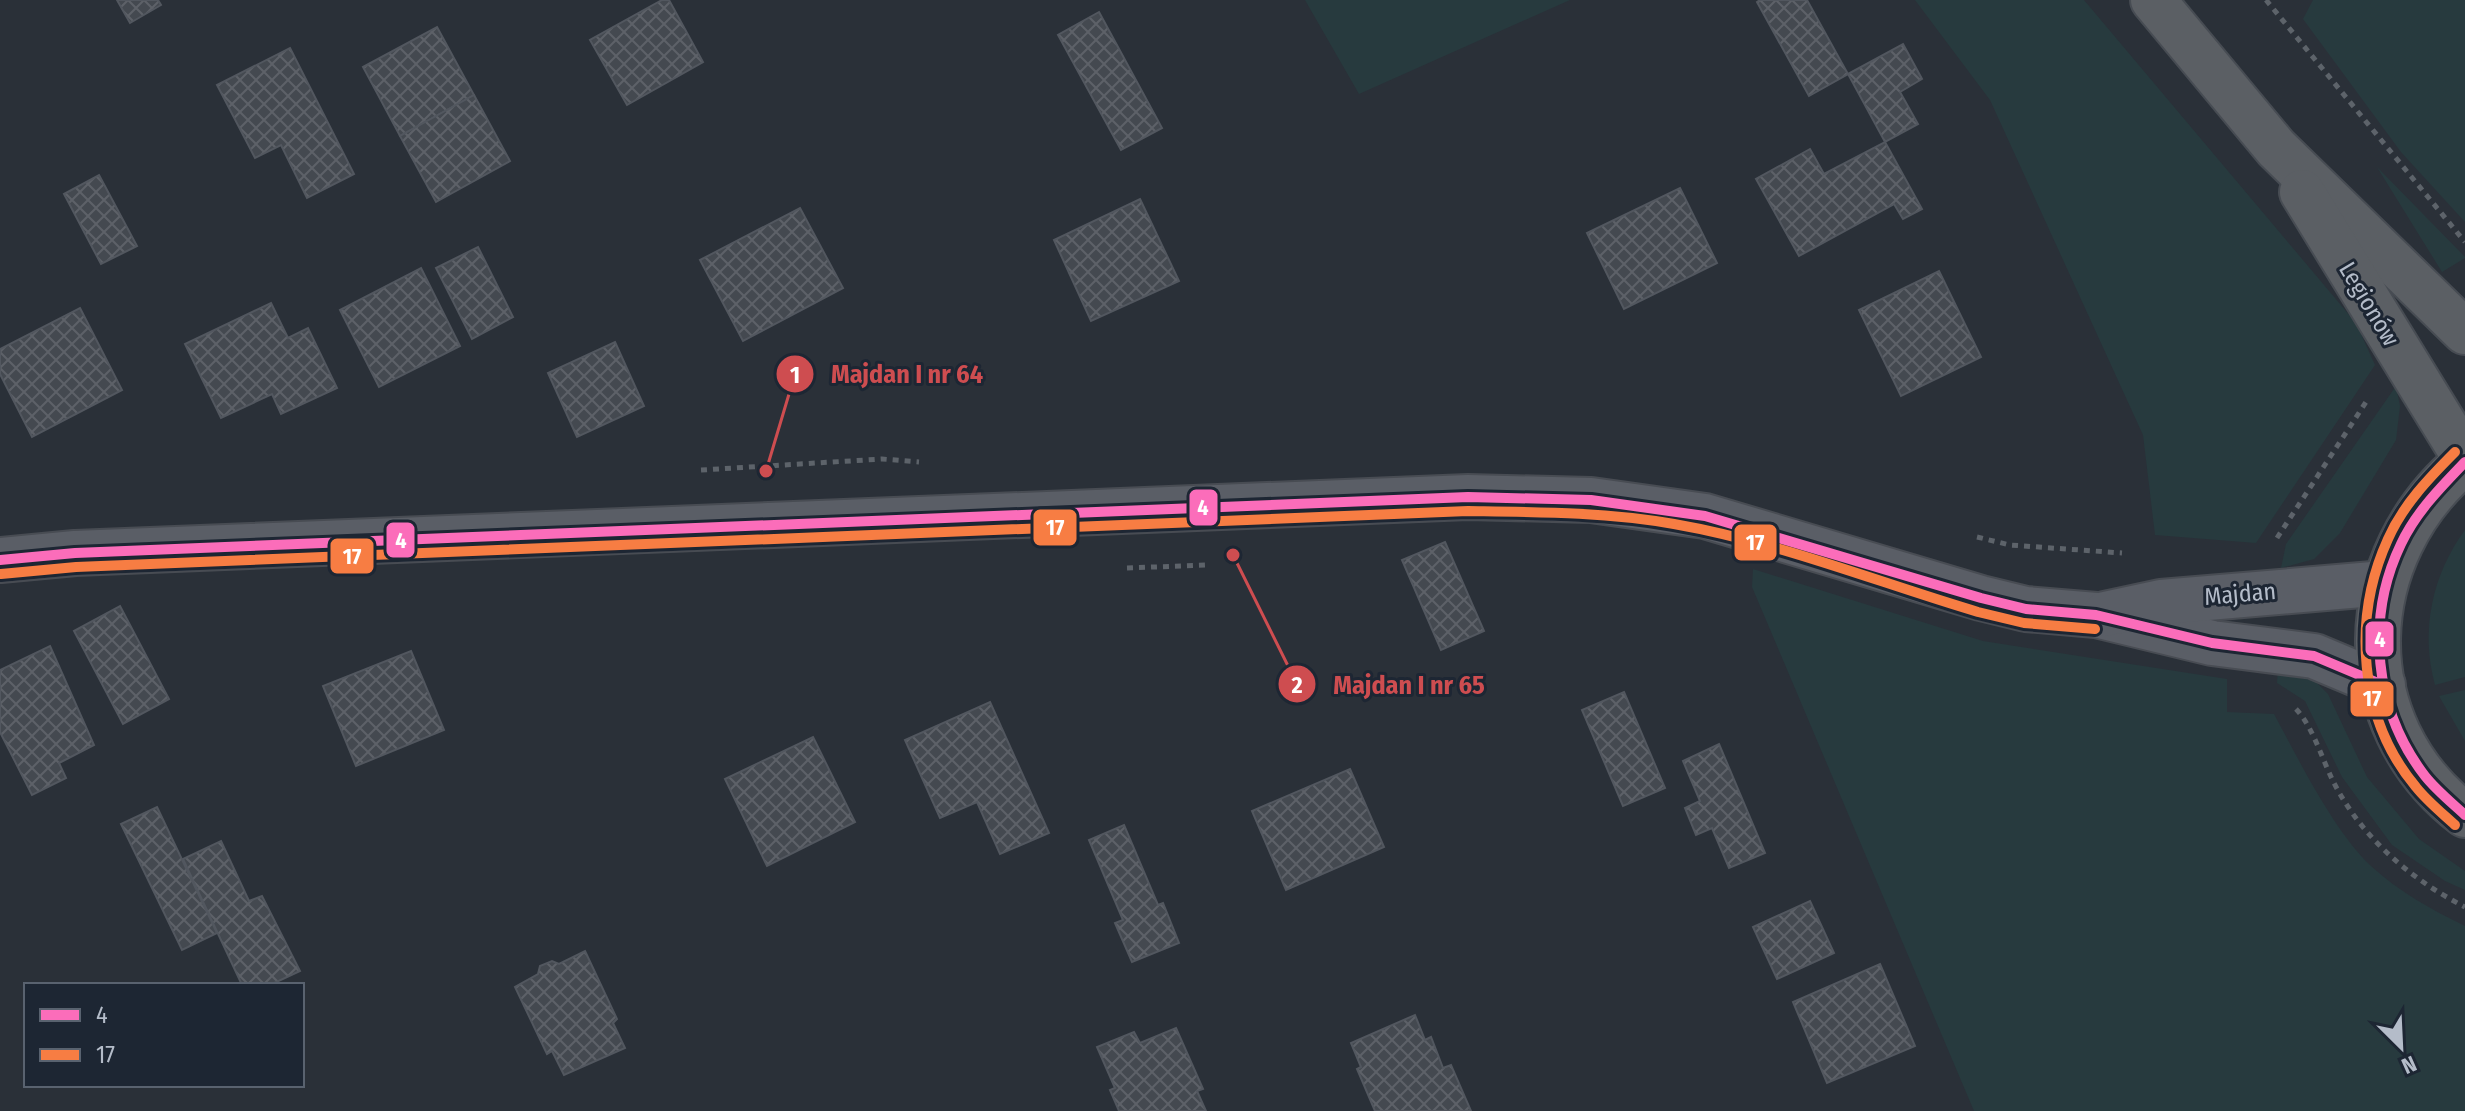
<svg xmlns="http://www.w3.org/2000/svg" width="2465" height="1111" font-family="'Fira Sans Condensed',sans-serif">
<defs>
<pattern id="building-cross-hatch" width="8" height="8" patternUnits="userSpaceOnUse" patternTransform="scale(2)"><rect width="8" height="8" fill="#444950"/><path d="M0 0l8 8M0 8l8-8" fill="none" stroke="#5d6168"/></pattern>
</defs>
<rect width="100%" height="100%" fill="#2a3038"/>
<g fill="#273a3e">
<polygon points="1305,0 1570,0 1359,94"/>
<polygon points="1915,0 2084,0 2356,323 2375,365 2256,543 2155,535 2143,435 1990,100"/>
<polygon points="2313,0 2465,0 2465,222 2401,152 2303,19"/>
<polygon points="2377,167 2465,257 2465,258 2442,272"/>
<polygon points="2396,386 2400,406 2396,440 2340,533 2314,559 2281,568 2286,544"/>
<path d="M2465,530V677L2435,685C2420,631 2432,575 2465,530Z"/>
<path d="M1753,569L1983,641L2227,679V712L2274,714C2299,760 2333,830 2371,866C2398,891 2432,910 2465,926V1111H1974L1752,587Z"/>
<polygon points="2278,668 2314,680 2328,694 2367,777 2419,839 2465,871 2465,890 2445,881 2392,845 2342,777 2305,701 2277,683"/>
<polygon points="2465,690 2465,741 2439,696"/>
</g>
<g fill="url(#building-cross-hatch)" stroke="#52575f" stroke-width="2">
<polygon points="117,0 158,0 161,5 130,23"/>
<polygon points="662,0 669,0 703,62 627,105 590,40"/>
<polygon points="1760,0 1807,0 1848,74 1809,96 1757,2"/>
<polygon points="1099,12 1162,128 1121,150 1058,35"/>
<polygon points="437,27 474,95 400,136 363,67"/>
<polygon points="1903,44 1922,79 1900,92 1918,124 1885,142 1848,74"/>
<polygon points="290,48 354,174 307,198 281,145 255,158 217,85"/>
<polygon points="474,95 510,161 436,202 400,136"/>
<polygon points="1885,142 1922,209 1903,219 1894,204 1799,256 1756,179 1810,149 1824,174"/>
<polygon points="99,175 137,246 101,264 64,194"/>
<polygon points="1680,188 1717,263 1624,309 1587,233"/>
<polygon points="1140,199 1179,281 1091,321 1054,240"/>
<polygon points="800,208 843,288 743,341 700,260"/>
<polygon points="478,247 513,317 472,339 436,268"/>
<polygon points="421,268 460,346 379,387 340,310"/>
<polygon points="1939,271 1981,357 1901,396 1859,310"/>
<polygon points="271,303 288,338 308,328 337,388 281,414 272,394 221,418 185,344"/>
<polygon points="80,308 122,390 32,437 0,374 0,349"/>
<polygon points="615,342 644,406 577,437 548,373"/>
<polygon points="1445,542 1484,631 1441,650 1402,560"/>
<polygon points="120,606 169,699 123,724 74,631"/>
<polygon points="50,646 94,745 59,763 66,778 32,795 0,732 0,670"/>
<polygon points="411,651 444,730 356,766 323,686"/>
<polygon points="1624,692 1665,788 1623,806 1582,710"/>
<polygon points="990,702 1049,833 1000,854 977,802 940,818 905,740"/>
<polygon points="813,737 855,822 767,866 725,779"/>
<polygon points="1719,744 1765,853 1729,868 1712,828 1696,835 1685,808 1700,801 1683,761"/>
<polygon points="1350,769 1384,847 1286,890 1252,811"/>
<polygon points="157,807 217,933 182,950 121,824"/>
<polygon points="1124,825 1158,905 1163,903 1179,943 1132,962 1115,923 1123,920 1089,840"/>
<polygon points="221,841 249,901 262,896 300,971 270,985 242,985 183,859"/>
<polygon points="1810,901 1834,953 1777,979 1753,927"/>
<polygon points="585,951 617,1019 613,1023 625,1048 564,1075 552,1051 547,1054 515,987 538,974 540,966 552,961 559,964"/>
<polygon points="1880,964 1915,1046 1827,1083 1793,1002"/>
<polygon points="1415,1015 1425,1040 1431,1037 1443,1068 1451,1065 1471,1111 1375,1111 1357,1069 1361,1067 1351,1043"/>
<polygon points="1176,1028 1203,1089 1197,1091 1206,1111 1119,1111 1110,1090 1115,1088 1097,1047 1134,1032 1140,1043"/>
</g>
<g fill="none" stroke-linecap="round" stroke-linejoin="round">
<g stroke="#484c53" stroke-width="48">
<g id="minor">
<polyline points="0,560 75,553 1468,497 1591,500 1705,516 1981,598 2026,609 2096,615 2212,643 2314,656 2383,685"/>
<polyline points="2105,614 2161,602 2385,583"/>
</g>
</g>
<g stroke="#474c53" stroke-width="48">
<g id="trunk">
<polyline points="2153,0 2276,148 2465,332"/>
<polyline points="2302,192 2465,458"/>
<path d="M2465,462C2353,555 2345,723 2465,815"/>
</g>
</g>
<g stroke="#5d636a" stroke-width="5" stroke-dasharray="6 6" stroke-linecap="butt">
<polyline points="2266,0 2465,242"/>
<polyline points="701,470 882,459 919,462"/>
<polyline points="1977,537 2010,545 2122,553"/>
<polyline points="2277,538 2368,399"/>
<polyline points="1127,568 1208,565"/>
<path d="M2296,709C2313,727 2322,759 2333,781C2361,837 2410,879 2465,907"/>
</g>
<use href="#minor" stroke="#5a5e66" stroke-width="44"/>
<use href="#trunk" stroke="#5b5f64" stroke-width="44"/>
<g stroke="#1d2633" stroke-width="16">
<g id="bus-1">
<path d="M2465,462C2441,487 2416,512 2401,544C2365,619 2374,710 2425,776C2436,790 2452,803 2465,815"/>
<polyline points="0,560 75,553 1468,497 1591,500 1705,516 1981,598 2026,609 2096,615 2212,643 2314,656 2383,685"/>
</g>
</g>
<g stroke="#1d2633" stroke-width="16">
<g id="bus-2">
<path d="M2455,452C2429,478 2403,505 2388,539C2352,618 2358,718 2416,787C2427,801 2442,813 2455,825"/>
<path d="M1,574L76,567L1468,511C1537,512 1606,512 1674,524C1778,542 1877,582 1978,612L2024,623L2095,629"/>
</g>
</g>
<use href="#bus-1" stroke="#fb6dba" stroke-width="10"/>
<use href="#bus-2" stroke="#f77d43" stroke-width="10"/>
</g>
<g text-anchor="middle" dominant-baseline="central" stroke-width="6" stroke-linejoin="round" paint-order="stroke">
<g font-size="24" fill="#b4bcc9" stroke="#1d2633">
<text transform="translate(2369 304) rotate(59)">Legionów</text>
<text transform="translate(2240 594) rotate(-5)">Majdan</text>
</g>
</g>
<path fill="none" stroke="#ce4d50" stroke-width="3" d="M766 471L795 374M1233 555L1297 684"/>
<g fill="#ce4d50" stroke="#1d2633" stroke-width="3">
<circle cx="766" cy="471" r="8"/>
<circle cx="1233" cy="555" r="8"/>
<circle cx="795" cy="374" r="20"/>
<circle cx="1297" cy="684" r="20"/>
</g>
<g font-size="24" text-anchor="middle" font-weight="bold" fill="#fff">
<text x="795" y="383">1</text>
<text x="1297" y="693">2</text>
</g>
<g font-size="26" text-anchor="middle" font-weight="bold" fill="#ce4d50" stroke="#1d2633" stroke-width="6" stroke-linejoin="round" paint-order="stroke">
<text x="907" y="383">Majdan I nr 64</text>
<text x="1409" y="694">Majdan I nr 65</text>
</g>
<g stroke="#1d2633" stroke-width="3">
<rect x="1188" y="488" width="31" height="39" rx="8" fill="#fb6dba"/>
<rect x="1032" y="508" width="46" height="39" rx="8" fill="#f77d43"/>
<rect x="385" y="521" width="31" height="38" rx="8" fill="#fb6dba"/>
<rect x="1733" y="523" width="45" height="39" rx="8" fill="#f77d43"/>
<rect x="329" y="537" width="46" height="38" rx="8" fill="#f77d43"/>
<rect x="2364" y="620" width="31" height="38" rx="8" fill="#fb6dba"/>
<rect x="2349" y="680" width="46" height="38" rx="8" fill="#f77d43"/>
</g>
<g font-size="22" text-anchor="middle" font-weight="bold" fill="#fff">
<text x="1203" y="515">4</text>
<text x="1055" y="535">17</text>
<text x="401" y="548">4</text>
<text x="1755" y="550">17</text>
<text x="352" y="564">17</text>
<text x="2380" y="647">4</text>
<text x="2372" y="706">17</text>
</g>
<rect x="24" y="983" width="280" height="104" fill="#1d2633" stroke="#59626f" stroke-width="2"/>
<rect x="40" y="1009" width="40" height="12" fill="#fb6dba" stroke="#59626f" stroke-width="2"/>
<text x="96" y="1023" font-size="24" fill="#b4bcc9">4</text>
<rect x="40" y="1049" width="40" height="12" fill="#f77d43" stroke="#59626f" stroke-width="2"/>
<text x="96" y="1063" font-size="24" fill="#b4bcc9">17</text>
<g transform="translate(2401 1047) rotate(156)" stroke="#1d2633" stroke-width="6" paint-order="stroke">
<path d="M0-6L14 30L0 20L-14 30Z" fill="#b4bcc9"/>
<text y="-12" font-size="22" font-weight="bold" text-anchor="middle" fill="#b4bcc9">N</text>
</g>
</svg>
